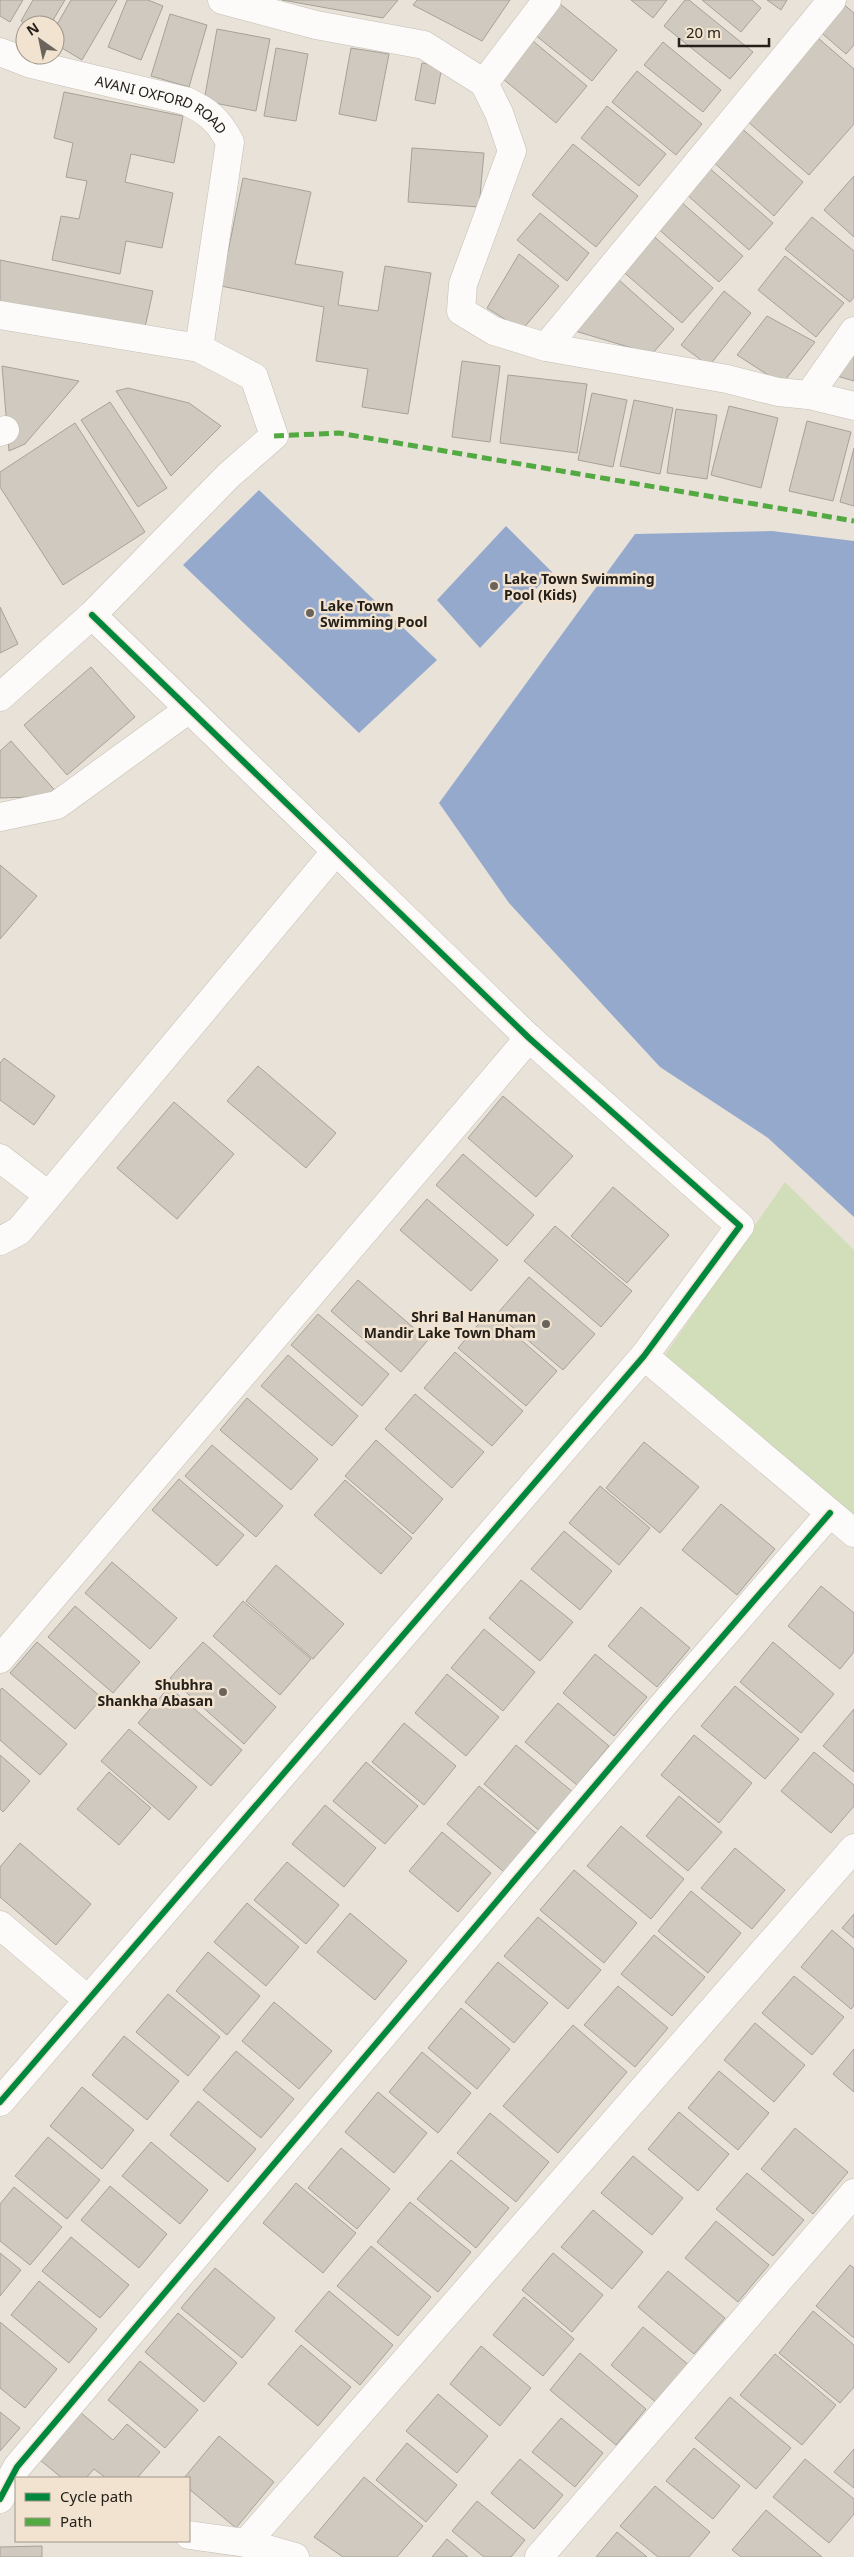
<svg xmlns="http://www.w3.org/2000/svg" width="854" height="2557" font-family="'Noto Sans',sans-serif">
<rect width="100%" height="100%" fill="#e9e2d8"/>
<polygon fill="#d2deb9" points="785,1182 854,1250 854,1515 665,1355"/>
<g fill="#95a9cd">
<polygon points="259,490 437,660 359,733 183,565"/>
<polygon points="506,526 552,572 480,648 437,600"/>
<polygon points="772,531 854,541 854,1217 768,1138 660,1067 509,903 439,803 635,534"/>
</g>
<g fill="#cfc9c0" stroke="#a7a199">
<polygon points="0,0 23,0 10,22 0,16"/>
<polygon points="33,0 65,0 50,25 28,25 21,21"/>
<polygon points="71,0 117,0 82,60 55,44 55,28"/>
<polygon points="127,0 148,0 163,6 141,60 108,47"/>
<polygon points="282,0 398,0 383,18"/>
<polygon points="417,0 510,0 482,41 413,5"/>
<polygon points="631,0 667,0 653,18"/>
<polygon points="685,0 689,0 753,52 730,79 664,26"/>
<polygon points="702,0 752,0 761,8 741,32"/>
<polygon points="767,0 787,0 781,10"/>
<polygon points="841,2 854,13 854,45 846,54 817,29"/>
<polygon points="559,3 617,50 592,81 534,34"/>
<polygon points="170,14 207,25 189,87 151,76"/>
<polygon points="217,29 270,39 256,111 204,101"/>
<polygon points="818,38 854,69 854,124 809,175 746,120"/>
<polygon points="533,41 587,86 556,123 502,78"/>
<polygon points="663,42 721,90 703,112 644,65"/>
<polygon points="276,48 308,54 296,121 264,116"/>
<polygon points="351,48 389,54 376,121 339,114"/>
<polygon points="422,63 442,66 435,104 415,100"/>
<polygon points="637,71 702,124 676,155 612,102"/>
<polygon points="64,92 183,116 174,163 131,154 125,182 173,193 162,248 126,241 120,274 52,260 61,216 79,219 87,181 66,177 73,143 54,138"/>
<polygon points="607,106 666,154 639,186 581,138"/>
<polygon points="739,126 803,182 774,216 710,159"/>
<polygon points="573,144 638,196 596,247 532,195"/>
<polygon points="412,148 484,153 479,207 408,202"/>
<polygon points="708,167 773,223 749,250 685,193"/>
<polygon points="854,176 854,237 824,210"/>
<polygon points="243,178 311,192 295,264 343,272 338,305 378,311 385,266 431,273 408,414 362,407 368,369 316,361 324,307 221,286"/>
<polygon points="680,201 743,256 719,282 656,227"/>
<polygon points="540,213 589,253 567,281 517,240"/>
<polygon points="812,217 854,251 854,297 850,302 785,249"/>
<polygon points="650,233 713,288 682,323 619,268"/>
<polygon points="519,254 559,286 522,330 487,308"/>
<polygon points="785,256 844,303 816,337 758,290"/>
<polygon points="0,260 153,291 144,332 0,303"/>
<polygon points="619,280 674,329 652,354 575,331"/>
<polygon points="724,291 751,313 709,366 681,345"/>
<polygon points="767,316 815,342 782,384 737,355"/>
<polygon points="854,347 854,381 830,374"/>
<polygon points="462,361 500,366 490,442 452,437"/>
<polygon points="2,366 79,381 25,444 9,451"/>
<polygon points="508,375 587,384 577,453 500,443"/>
<polygon points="128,388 189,403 221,426 171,476 116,391"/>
<polygon points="592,393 627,400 613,467 578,460"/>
<polygon points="634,400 673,408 660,474 620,466"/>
<polygon points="110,402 167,488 138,507 81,420"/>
<polygon points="729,406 778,418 761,488 711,475"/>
<polygon points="676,409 717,415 707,479 667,473"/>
<polygon points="807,421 851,432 833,501 789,491"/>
<polygon points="75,423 145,532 63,585 0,487 0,472"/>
<polygon points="854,448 854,506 840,502"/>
<polygon points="0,607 18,644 0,653"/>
<polygon points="91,667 135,717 67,775 24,725"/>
<polygon points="11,741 60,796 0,798 0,751"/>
<polygon points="0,865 37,896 0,939"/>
<polygon points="4,1058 55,1096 34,1125 0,1100 0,1063"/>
<polygon points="258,1066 336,1133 306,1168 227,1101"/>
<polygon points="503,1096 573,1156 536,1197 468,1138"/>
<polygon points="174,1102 234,1154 177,1219 117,1168"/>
<polygon points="463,1154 534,1215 507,1246 436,1185"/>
<polygon points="613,1187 669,1235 627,1283 571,1236"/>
<polygon points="427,1199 498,1260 471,1291 400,1230"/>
<polygon points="555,1226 632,1291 601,1327 524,1261"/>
<polygon points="529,1277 595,1334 563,1370 497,1314"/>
<polygon points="358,1280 428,1340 401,1372 331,1311"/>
<polygon points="489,1312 557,1371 526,1406 458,1348"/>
<polygon points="318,1314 389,1374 362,1406 291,1345"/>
<polygon points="455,1352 523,1411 492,1446 424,1388"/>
<polygon points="288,1355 358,1416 332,1446 261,1386"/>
<polygon points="415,1394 484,1452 452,1488 385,1429"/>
<polygon points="247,1398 318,1459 291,1490 220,1430"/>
<polygon points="376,1440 443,1499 413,1534 345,1476"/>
<polygon points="644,1442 699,1487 660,1533 606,1488"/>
<polygon points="212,1445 283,1506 256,1537 185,1476"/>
<polygon points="179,1479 244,1535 217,1566 152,1510"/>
<polygon points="345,1480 412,1538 381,1574 314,1515"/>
<polygon points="600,1486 650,1528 619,1565 569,1523"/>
<polygon points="721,1504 775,1549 737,1595 682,1550"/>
<polygon points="564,1531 612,1571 580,1610 531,1569"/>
<polygon points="112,1562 177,1618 150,1649 85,1593"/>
<polygon points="276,1565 344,1624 313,1659 246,1601"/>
<polygon points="521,1580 573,1622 540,1661 489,1618"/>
<polygon points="821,1586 854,1613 854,1652 840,1669 788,1626"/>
<polygon points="243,1601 311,1659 280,1695 213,1636"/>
<polygon points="75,1606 140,1662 113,1693 48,1637"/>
<polygon points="641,1607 690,1648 657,1687 608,1646"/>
<polygon points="484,1629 535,1672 503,1711 451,1668"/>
<polygon points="37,1642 102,1698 75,1729 10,1673"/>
<polygon points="203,1642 276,1707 244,1744 170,1678"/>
<polygon points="773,1642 834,1694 801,1733 740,1682"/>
<polygon points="595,1654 647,1697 614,1736 563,1693"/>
<polygon points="447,1674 499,1717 466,1756 415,1713"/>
<polygon points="735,1686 799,1739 765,1779 701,1726"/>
<polygon points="169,1687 242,1750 211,1786 138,1723"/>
<polygon points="2,1688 67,1744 40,1775 0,1740 0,1690"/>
<polygon points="558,1703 609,1746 577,1785 525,1742"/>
<polygon points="854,1709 854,1772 823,1746"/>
<polygon points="404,1723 456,1766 424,1805 372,1762"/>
<polygon points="129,1729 197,1787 169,1820 101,1761"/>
<polygon points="694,1735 752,1783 719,1823 661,1775"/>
<polygon points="516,1745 574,1793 541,1832 484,1784"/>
<polygon points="814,1752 854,1785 854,1806 831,1833 781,1791"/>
<polygon points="0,1755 30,1781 3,1812 0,1809"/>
<polygon points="366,1762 418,1806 385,1844 333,1801"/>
<polygon points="109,1772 151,1808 119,1845 77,1809"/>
<polygon points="479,1786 537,1834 504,1872 447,1824"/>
<polygon points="679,1796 722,1832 688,1871 646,1836"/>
<polygon points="325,1805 376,1848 344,1887 292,1844"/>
<polygon points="621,1826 684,1879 651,1919 587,1866"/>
<polygon points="442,1832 491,1873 458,1912 409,1871"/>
<polygon points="20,1843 91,1904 56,1945 0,1897 0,1867"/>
<polygon points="735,1848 785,1890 752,1929 701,1888"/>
<polygon points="287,1862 339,1905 306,1944 254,1900"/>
<polygon points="574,1870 637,1923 604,1963 540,1910"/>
<polygon points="691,1891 741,1933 708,1973 658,1931"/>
<polygon points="247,1903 299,1947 266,1986 214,1942"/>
<polygon points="350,1913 407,1961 375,2000 317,1952"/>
<polygon points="854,1914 854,1938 842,1928"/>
<polygon points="538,1917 601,1970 568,2009 504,1956"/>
<polygon points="832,1930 854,1949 854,2006 851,2009 801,1967"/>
<polygon points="654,1935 705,1977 672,2016 621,1974"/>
<polygon points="208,1952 260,1996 227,2035 176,1991"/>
<polygon points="498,1962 548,2003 514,2043 465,2002"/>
<polygon points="794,1976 844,2017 812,2055 762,2013"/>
<polygon points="618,1986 668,2028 635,2067 584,2025"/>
<polygon points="168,1994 220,2037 188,2076 136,2032"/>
<polygon points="274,2002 332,2051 299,2089 242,2041"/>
<polygon points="461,2008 510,2049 477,2089 428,2048"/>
<polygon points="755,2023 805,2065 774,2102 724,2060"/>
<polygon points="573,2025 627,2072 558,2153 503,2106"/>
<polygon points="124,2036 179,2081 147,2120 92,2075"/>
<polygon points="854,2049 854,2092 833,2074"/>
<polygon points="236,2051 294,2099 261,2138 203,2090"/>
<polygon points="422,2052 471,2093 438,2133 389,2092"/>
<polygon points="719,2071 769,2113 738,2150 688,2108"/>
<polygon points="82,2087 134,2130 102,2169 50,2126"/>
<polygon points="378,2092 427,2133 394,2173 345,2132"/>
<polygon points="198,2101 256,2149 228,2182 170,2135"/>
<polygon points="679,2112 729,2154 698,2191 648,2149"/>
<polygon points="490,2113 549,2162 516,2202 457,2153"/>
<polygon points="795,2128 848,2172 813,2214 761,2169"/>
<polygon points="48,2137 100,2180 67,2219 15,2176"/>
<polygon points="151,2142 208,2190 180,2224 122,2176"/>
<polygon points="341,2148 390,2189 357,2229 308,2188"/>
<polygon points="633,2156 683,2198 652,2235 601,2193"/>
<polygon points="451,2160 509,2208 476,2248 417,2199"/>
<polygon points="747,2173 804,2220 773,2256 716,2209"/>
<polygon points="296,2183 356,2233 323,2273 263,2223"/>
<polygon points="110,2186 167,2234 139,2268 81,2220"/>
<polygon points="14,2187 62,2227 30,2265 0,2241 0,2204"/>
<polygon points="410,2202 471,2252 438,2292 377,2242"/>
<polygon points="593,2210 643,2252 612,2289 561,2247"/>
<polygon points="716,2221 769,2265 738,2302 685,2258"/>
<polygon points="71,2237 129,2285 100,2318 42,2271"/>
<polygon points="371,2246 431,2297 398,2336 337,2286"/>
<polygon points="0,2253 21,2270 0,2296"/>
<polygon points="553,2253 603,2295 572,2332 522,2290"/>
<polygon points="850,2265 854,2268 854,2338 816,2306"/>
<polygon points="215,2268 275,2318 242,2358 181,2308"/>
<polygon points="668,2271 725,2318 694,2354 638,2307"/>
<polygon points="39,2281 97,2329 69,2363 11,2315"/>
<polygon points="329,2291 393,2345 360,2385 295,2331"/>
<polygon points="524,2297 574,2339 543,2376 493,2335"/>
<polygon points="813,2311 854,2345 854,2387 840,2403 779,2353"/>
<polygon points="178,2313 237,2363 204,2402 145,2352"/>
<polygon points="0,2322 57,2369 25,2408 0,2388"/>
<polygon points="643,2327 690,2366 658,2404 611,2365"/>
<polygon points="301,2345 351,2387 318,2426 268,2384"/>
<polygon points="481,2346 531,2388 500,2426 450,2384"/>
<polygon points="580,2353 646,2409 616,2445 550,2390"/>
<polygon points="775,2354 836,2405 802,2445 740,2395"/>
<polygon points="140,2361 198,2410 165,2448 108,2400"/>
<polygon points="438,2394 488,2436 457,2473 406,2431"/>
<polygon points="730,2397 791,2448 756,2489 695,2438"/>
<polygon points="0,2412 20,2428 0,2451"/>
<polygon points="80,2412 113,2440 127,2424 160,2452 137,2478 106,2478 94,2469 86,2478 62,2478 40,2460"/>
<polygon points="561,2418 603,2453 575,2487 532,2452"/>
<polygon points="219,2436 274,2482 236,2528 189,2489 189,2478 184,2478"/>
<polygon points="407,2443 457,2485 426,2522 376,2480"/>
<polygon points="694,2448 740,2486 713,2519 666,2481"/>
<polygon points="854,2449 854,2488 834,2472"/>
<polygon points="520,2459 563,2495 534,2529 491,2493"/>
<polygon points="805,2459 854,2499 854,2514 829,2543 773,2497"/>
<polygon points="364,2477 423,2526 397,2557 343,2557 314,2537"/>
<polygon points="655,2486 710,2532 689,2557 658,2557 620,2526"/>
<polygon points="477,2501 525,2540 511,2557 484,2557 452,2531"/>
<polygon points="766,2510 822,2557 741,2557 732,2550"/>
<polygon points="617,2532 647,2557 596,2557"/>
<polygon points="447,2539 468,2557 432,2557"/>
<polygon points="42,2546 42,2557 0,2557 0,2547"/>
</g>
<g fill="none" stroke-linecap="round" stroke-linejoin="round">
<g stroke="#c4beb6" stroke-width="29">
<g id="minor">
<polyline points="222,0 316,25 424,45 484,83 499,113 512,151 463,284 461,311 494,331 546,347 727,379 778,392 809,395 854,406"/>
<path id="s1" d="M0,52L31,64L186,101C209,112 218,120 230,142L199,348"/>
<polyline points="484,83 547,0"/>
<polyline points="0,315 199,348 254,377 274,436 229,475 92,615 0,697"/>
<polyline points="546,347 832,0"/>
<polyline points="809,395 854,331"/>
<polyline points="0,432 5,430"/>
<polyline points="0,817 57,805 189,709"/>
<polyline points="0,1158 48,1195"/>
<polyline points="0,1241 19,1231 336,851"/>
<polyline points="644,1356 854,1533"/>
<polyline points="0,1659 529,1038"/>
<polyline points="0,1925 88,2000"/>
<polyline points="0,2102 644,1356 740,1226 529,1038 92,615"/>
<polyline points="0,2499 17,2467 664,1704 830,1513"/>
<polyline points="189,2535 246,2543 295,2557"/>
<polyline points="246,2543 854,1848"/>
<polyline points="539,2557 854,2193"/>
</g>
</g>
<use href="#minor" stroke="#fcfbf9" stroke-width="28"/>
<polyline stroke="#53aa42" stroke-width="5" stroke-dasharray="10 5" stroke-linecap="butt" points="274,436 339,433 854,521"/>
<g stroke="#f1e3d0" stroke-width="9">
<g id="cycleway">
<polyline points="0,2102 644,1356 740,1226 529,1038 92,615"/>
<polyline points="0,2499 17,2467 664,1704 830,1513"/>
</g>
</g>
<use href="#cycleway" stroke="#00873e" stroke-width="6"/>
</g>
<g fill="#6a645c" stroke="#f1e3d0" stroke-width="2">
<circle cx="494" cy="586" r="5"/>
<circle cx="310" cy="613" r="5"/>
<circle cx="546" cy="1324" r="5"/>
<circle cx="223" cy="1692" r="5"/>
</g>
<g text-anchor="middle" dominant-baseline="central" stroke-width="5" stroke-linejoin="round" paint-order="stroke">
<g font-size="14" fill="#252019" stroke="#f1e3d0">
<text stroke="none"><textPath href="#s1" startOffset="171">AVANI OXFORD ROAD</textPath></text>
</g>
<g font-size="14" font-weight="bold" fill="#252019" stroke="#f1e3d0" text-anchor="start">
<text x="504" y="578">Lake Town Swimming<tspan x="504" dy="16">Pool (Kids)</tspan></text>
<text x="320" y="605">Lake Town<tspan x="320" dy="16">Swimming Pool</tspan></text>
<text x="536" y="1316" text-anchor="end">Shri Bal Hanuman<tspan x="536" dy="16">Mandir Lake Town Dham</tspan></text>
<text x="213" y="1684" text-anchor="end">Shubhra<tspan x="213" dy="16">Shankha Abasan</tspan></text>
</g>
</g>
<rect x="15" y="2477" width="175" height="65" fill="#f1e3d0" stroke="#9f9587"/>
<rect x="25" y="2493" width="25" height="8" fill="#00873e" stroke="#9f9587"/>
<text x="60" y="2502" font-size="15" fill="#252019">Cycle path</text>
<rect x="25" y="2518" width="25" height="8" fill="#53aa42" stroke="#9f9587"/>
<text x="60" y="2527" font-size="15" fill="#252019">Path</text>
<g transform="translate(40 40) rotate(327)"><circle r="24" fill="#f1e3d0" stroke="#9f9587"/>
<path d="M0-4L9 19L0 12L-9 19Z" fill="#6a645c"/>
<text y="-8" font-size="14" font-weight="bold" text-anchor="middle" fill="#252019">N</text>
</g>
<path d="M679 38v8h90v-8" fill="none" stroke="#252019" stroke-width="2.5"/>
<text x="686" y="38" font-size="15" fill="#252019" stroke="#f1e3d0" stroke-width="4" paint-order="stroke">20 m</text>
</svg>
